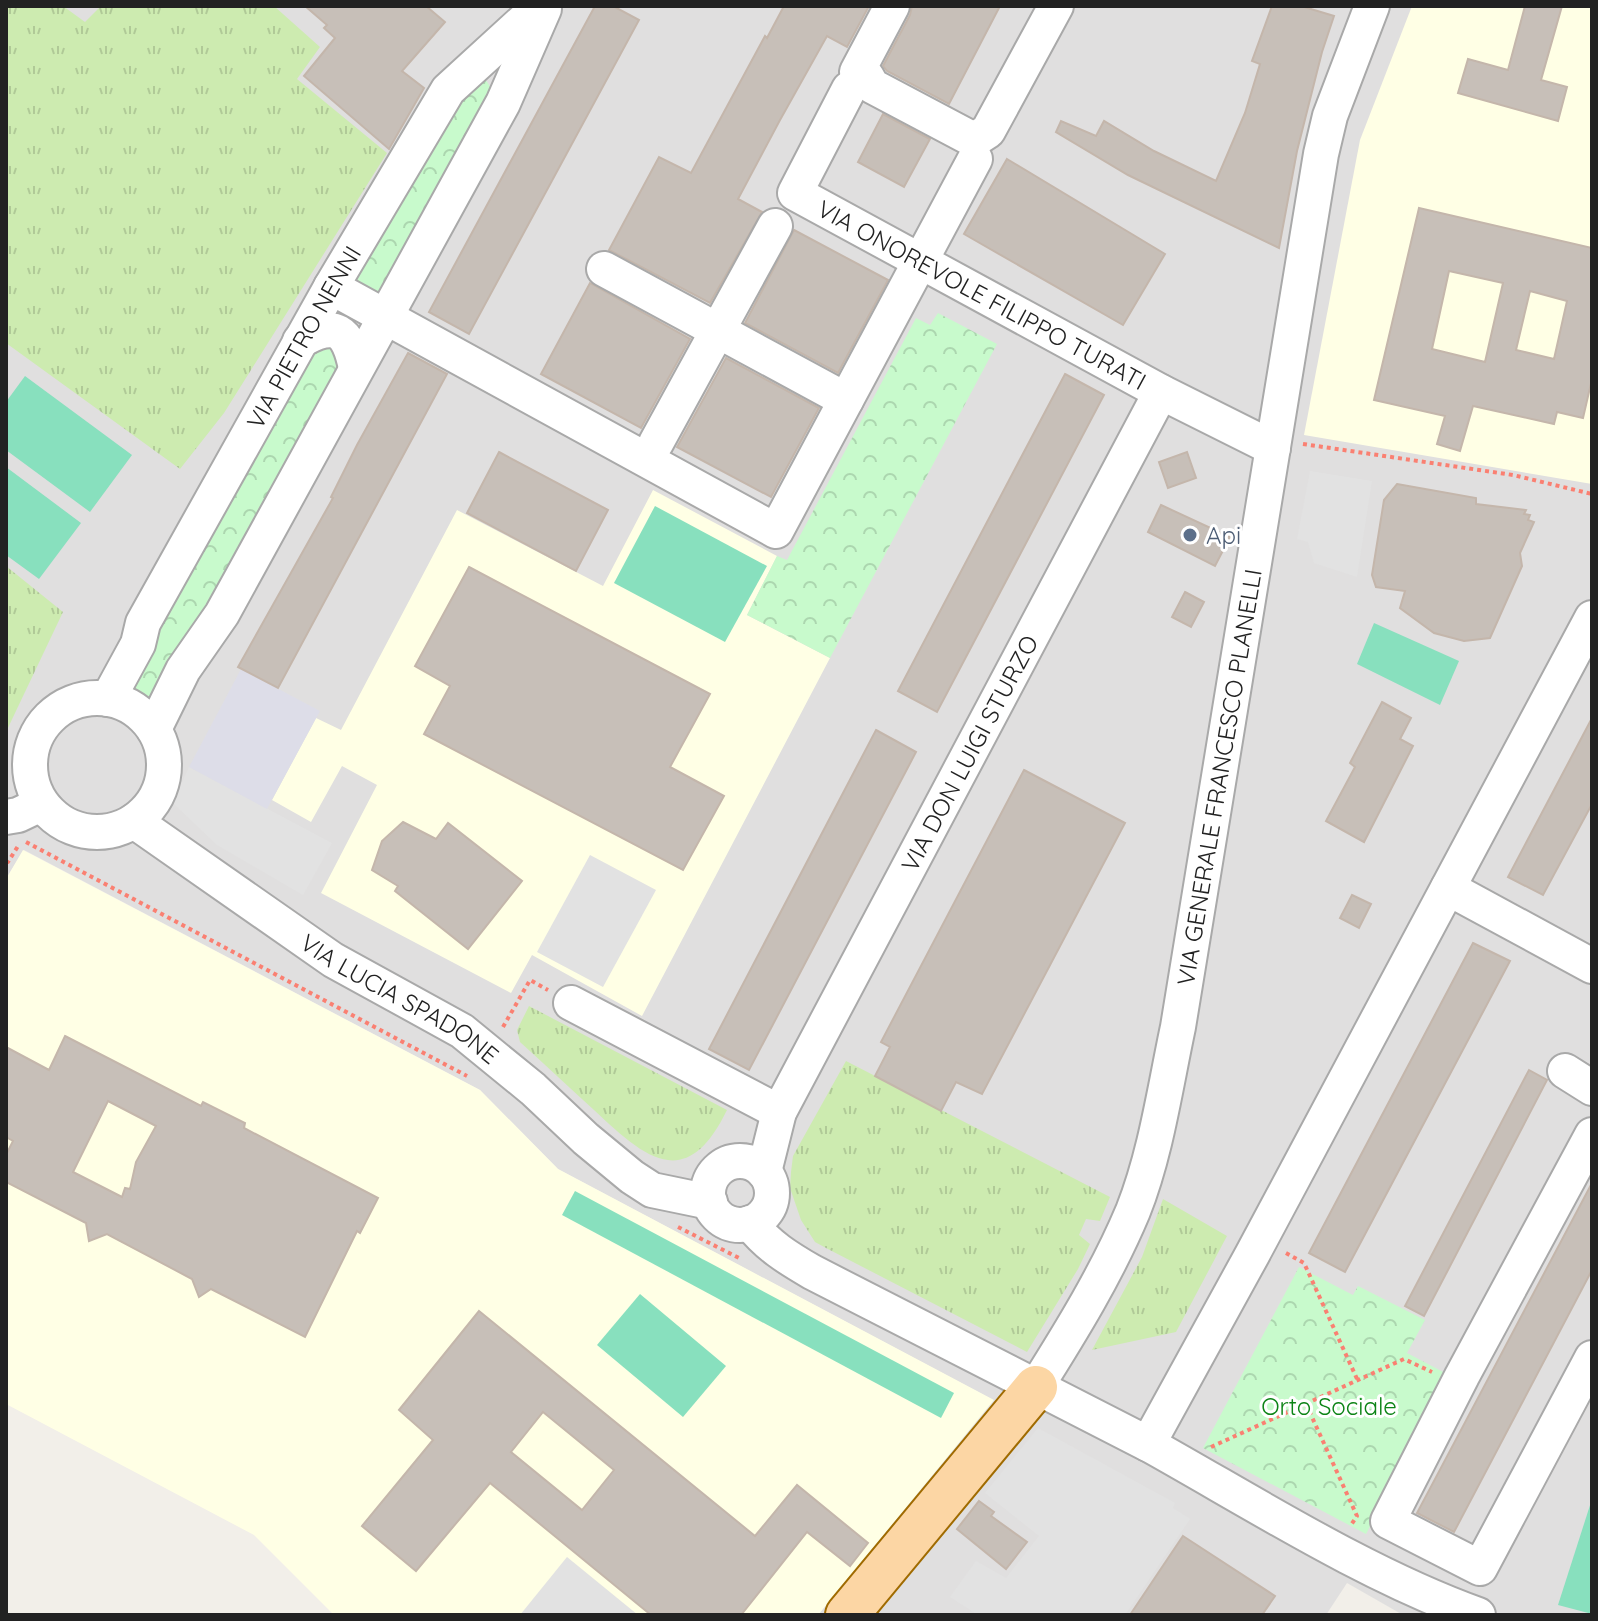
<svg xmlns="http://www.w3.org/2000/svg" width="1598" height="1621" font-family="Quicksand,sans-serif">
<defs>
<pattern id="grass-tufts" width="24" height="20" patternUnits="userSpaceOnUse" patternTransform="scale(2)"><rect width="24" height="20" fill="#cdebb0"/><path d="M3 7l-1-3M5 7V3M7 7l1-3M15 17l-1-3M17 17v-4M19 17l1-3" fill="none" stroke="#b0c997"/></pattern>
<pattern id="park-crowns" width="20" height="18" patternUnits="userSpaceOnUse" patternTransform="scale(2)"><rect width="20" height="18" fill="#c8facc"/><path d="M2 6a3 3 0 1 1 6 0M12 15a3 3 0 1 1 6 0" fill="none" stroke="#acd6af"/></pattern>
</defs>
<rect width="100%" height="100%" fill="#f2efe9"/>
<polygon fill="#e0dfdf" points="6,6 1592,6 1592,1615 1403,1615 1347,1583 1326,1615 818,1615 993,1400 558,1169 480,1090 24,850 6,879"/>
<g fill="#ffffe5">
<polygon points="1412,6 1592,6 1592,484 1304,435 1360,140"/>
<polygon points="653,490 777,556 747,615 830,658 642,1016 532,955 511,993 321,893 377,785 342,766 311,822 272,800 316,718 341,730 457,510 603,586"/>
<polygon points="23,850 480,1090 558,1169 994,1400 818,1615 334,1615 254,1535 6,1404 6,879"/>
</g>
<g fill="url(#grass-tufts)">
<polygon points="6,6 63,6 85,22 101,6 274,6 320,47 297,79 387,153 224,413 180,469 6,343"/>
<polygon points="6,566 63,612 6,732"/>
<path d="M529,1006L727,1110C686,1194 645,1158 594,1110C569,1087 545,1065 520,1042L517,1030Z"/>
<polygon points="846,1061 1110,1197 1100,1221 1086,1219 1079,1235 1090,1244 1078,1269 1027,1352 826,1248 815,1242 801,1220 790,1188 791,1172 793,1156"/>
<polygon points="1163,1199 1227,1236 1176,1332 1092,1350 1142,1257"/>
</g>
<g fill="url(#park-crowns)">
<polygon points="485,79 492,89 382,302 348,281 463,89"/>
<polygon points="938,313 997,344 830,658 747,615 777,556 787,560 916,318 930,325"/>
<polygon points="325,344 338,356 341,371 150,708 126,687 307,345"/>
<polygon points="1299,1267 1353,1295 1358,1286 1425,1320 1407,1353 1449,1375 1366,1534 1203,1448"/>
</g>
<g fill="#88e0be">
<polygon points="25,376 132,455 90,512 6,450 6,402"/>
<polygon points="6,467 81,523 39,579 6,555"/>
<polygon points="655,506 767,566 725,642 614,583"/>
<polygon points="1374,623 1459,661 1440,705 1357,664"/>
<polygon points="575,1191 954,1393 941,1418 562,1215"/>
<polygon points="640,1294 726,1366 683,1417 597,1345"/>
<polygon points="1592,1499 1592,1614 1558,1605"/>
</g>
<g fill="#e2e2e2">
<polygon points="1310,471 1372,481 1357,577 1314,563 1308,542 1297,539"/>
<polygon points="189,767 332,843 303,895 217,845 173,803"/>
<polygon points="590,855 656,890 603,987 537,952"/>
<polygon points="1038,1428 1175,1503 1173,1508 1190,1519 1125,1615 978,1615 950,1597 976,1561 1006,1578 1039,1536 985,1493"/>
<polygon points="567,1557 638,1615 520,1615"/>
</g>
<polygon fill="#dddde8" points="241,669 320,711 267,809 189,767"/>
<g fill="#c7bfb8" stroke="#c4b6ab" stroke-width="2" fill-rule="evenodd">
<polygon points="305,6 426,6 445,22 402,71 424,88 389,149 304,76 335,38 324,28 327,25"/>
<polygon points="595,6 613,6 639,20 469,334 429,312"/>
<polygon points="784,6 869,6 847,47 827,36 780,120 738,199 762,212 710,303 609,250 659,157 691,173 765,36 767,38"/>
<polygon points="912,6 1000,6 949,104 887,71 883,66 910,15"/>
<polygon points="1272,6 1301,6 1334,16 1322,52 1297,151 1279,248 1128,175 1056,132 1061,121 1096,136 1104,121 1154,151 1216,181 1245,113 1260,64 1252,61"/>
<polygon points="1525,6 1562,6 1541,80 1567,87 1558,121 1458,93 1468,59 1508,70"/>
<polygon points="883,114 930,139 904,187 858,162"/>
<polygon points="1007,159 1165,254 1123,325 964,234"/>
<path d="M1419,208L1592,248V379L1583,418L1557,412L1554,424L1473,406L1460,451L1437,444L1445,416L1374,400ZM1449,271L1503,283L1485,362L1432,349ZM1530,291L1567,301L1554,359L1516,350Z"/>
<polygon points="794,230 888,280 838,373 745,323"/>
<polygon points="590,283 690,339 641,428 541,374"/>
<polygon points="408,353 447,374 278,688 238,667 333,498 331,497 357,445"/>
<polygon points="726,358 819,408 771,497 677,447"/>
<polygon points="1065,374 1104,395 937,712 898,691"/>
<polygon points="499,452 608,510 576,571 467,513"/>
<polygon points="1187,452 1196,478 1168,488 1159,462"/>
<polygon points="1397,484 1476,498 1476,504 1526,510 1524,514 1530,515 1528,520 1534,522 1520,553 1522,566 1490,638 1464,641 1434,633 1400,608 1405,591 1376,587 1372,575 1384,500"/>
<polygon points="1161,505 1230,537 1215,566 1148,532"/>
<polygon points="469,567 710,694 670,767 724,796 683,870 424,734 450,686 415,666"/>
<polygon points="1185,592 1204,602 1191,627 1172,617"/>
<polygon points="1382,702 1411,718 1400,739 1413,746 1364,842 1326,821 1355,767 1350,763"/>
<polygon points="1592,718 1592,804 1543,895 1508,877"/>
<polygon points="876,730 916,752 749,1070 709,1049"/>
<polygon points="1024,770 1125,823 982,1094 956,1082 941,1111 875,1076 890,1047 881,1042"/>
<polygon points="403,822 436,839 448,823 522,881 468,949 395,891 398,886 372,870 382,841"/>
<polygon points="1352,895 1371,904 1359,928 1340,918"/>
<polygon points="1473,943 1510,961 1345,1272 1309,1253"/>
<path d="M65,1036L201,1106L203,1102L245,1123L244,1128L378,1198L360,1233L357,1231L305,1337L211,1289L199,1297L192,1279L107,1234L89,1241L86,1223L6,1182V1155L13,1141L6,1137V1047L49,1070ZM108,1101L156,1126L136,1162L130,1189L125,1188L122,1197L73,1172Z"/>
<polygon points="1529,1070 1547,1080 1424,1316 1405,1306"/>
<polygon points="1592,1183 1592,1270 1454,1532 1417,1513"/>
<path d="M479,1311L755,1536L797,1485L868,1543L850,1566L807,1532L741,1615H651L490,1483L416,1571L362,1526L433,1440L399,1410ZM543,1412L614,1470L582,1510L511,1452Z"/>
<polygon points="979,1501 994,1512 991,1516 1027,1542 1006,1569 957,1529"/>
<polygon points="1183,1536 1275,1596 1262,1615 1130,1615"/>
</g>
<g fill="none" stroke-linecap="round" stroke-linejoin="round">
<g stroke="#a9a9a9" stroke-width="38">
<g id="minor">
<polyline points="892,6 857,72 867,77 872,86 974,140 988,131 1056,6"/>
<path id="s1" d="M849,89L795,193L1161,392L1273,448"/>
<polyline points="604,269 846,400"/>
<polyline points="331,287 776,531 975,159"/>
<path d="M300,341C336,320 348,330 356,368"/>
<polyline points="656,443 775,226"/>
<circle cx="97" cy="765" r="67"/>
<path id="s2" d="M108,699L138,644L143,623L331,287L448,90L540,6"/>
<polyline points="154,729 183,670 222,614 503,103 544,9"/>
<polyline points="6,817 18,815 39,805"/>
<path id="s3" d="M134,821L333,960L462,1031L533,1089L586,1139L632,1177L652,1190L710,1202"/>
<polyline points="1448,888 1592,966"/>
<polyline points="571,1003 779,1112"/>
<polyline points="1565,1071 1592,1088"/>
<polyline points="1592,1135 1462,1376 1388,1521 1480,1568 1592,1358"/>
<circle cx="740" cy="1193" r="32"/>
<path id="s4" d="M764,1172L779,1112L1161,392"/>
<path d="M750,1223C768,1246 788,1258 812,1272L1148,1444L1252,1255L1592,618"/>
<path id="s5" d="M1036,1387C1072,1330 1107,1273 1133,1211C1156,1153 1165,1088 1178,1027L1321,154L1330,116L1372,6"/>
<path d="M1148,1444C1252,1502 1366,1575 1478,1615"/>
</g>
</g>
<g stroke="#a06b00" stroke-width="46">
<polyline id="major" points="847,1615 1036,1387"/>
</g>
<g stroke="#fa8072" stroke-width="4" stroke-dasharray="4 4" stroke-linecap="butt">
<polyline points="1303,444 1513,475 1592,494"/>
<polyline points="26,842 467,1076"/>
<polyline points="6,861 8,862 18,846"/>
<polyline points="503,1027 530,980 548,990"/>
<polyline points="678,1227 741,1259"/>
<polyline points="1286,1253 1304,1263 1358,1381"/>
<polyline points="1306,1404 1357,1516 1351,1525"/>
<polyline points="1211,1447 1404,1359 1432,1372"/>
</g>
<use href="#minor" stroke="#fff" stroke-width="34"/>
<use href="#major" stroke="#fcd6a4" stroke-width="42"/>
</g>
<circle fill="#5c6f8a" stroke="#fff" stroke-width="3" cx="1190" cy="535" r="8"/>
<g text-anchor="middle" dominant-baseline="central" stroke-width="6" stroke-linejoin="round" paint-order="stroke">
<g font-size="24" fill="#222" stroke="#fff">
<text stroke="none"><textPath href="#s1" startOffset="330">VIA ONOREVOLE FILIPPO TURATI</textPath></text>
<text stroke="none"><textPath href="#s2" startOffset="412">VIA PIETRO NENNI</textPath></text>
<text stroke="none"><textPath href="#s4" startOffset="468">VIA DON LUIGI STURZO</textPath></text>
<text stroke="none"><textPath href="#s5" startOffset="644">VIA GENERALE FRANCESCO PLANELLI</textPath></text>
<text stroke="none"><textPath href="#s3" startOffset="320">VIA LUCIA SPADONE</textPath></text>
</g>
<g font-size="24" fill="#4e5e75" stroke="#fff" text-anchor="start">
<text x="1206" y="535">Api</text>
</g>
<g font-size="24" fill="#0c8416" stroke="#fff">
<text x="1329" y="1406">Orto Sociale</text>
</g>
</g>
<rect width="1598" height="1621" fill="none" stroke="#222222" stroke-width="16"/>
</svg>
